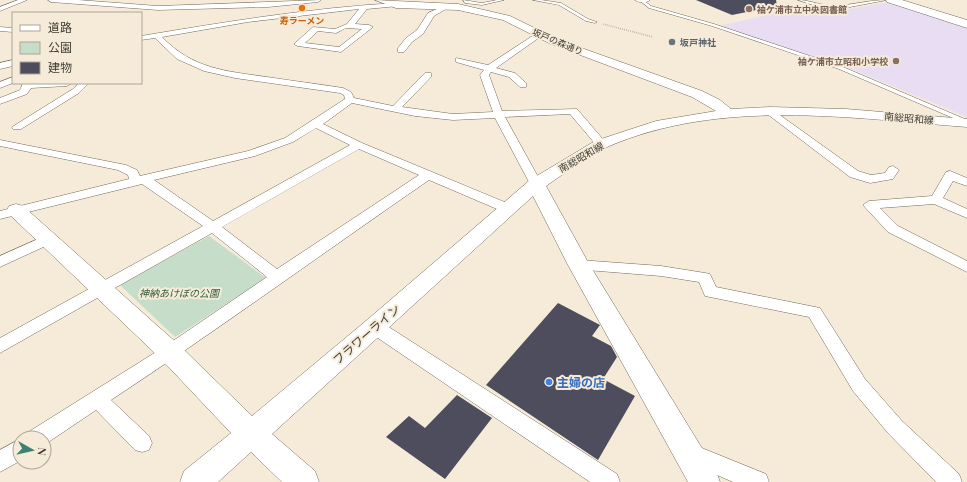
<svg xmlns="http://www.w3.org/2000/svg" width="967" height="482" font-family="'Playfair Display','Noto Sans JP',serif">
<rect width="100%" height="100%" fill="#f5ebd8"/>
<polygon fill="#e8ddf2" points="891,2 967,26 967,117 854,70 719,26 780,12 826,13"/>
<polygon fill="#c6ddca" points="209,236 266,278 175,337 120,285"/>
<g fill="#4d4d5e">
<polygon points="696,0 776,0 777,6 732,15"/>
<polygon points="558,303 600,325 592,336 611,346 617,357 603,379 635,396 598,460 486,385"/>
<polygon points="457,395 492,418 445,479 386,437 409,416 425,428"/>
</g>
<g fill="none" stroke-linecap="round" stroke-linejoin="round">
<g stroke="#736a59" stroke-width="1">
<g id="lane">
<polygon points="463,0 482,3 497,0 504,0 482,5 465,3"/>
<polygon points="533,0 541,0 561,3 588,19 597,22 595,23 586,21 559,5"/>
<polygon points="639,0 643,0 651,6 714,24 843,67 967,120 967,124 839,69 712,26 649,8"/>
</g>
</g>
<g stroke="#736a59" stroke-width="1">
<g id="street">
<polygon points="18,0 27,0 0,11 0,7"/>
<polygon points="48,0 78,0 158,6 321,0 318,2 268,7 158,10 51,2"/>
<path d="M635,0H650C647,3 638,3 635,0Z"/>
<path d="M798,0C810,0 822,6 834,6C852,5 869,0 887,0L834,10L822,8Z"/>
<path d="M396,3L399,5L398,6L367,9L355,24L369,25L373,27L341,52L298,46L294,44L313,27L335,29L347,24L359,9L248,22L162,37C193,69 225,71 267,77C293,81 318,84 343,88L351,92L354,98L393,106L425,73H431V77L402,107L453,114L493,112L480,75L484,70L456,62V58L488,65L537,33H540V37L496,68L515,73L526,83V87H520L509,77L491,72L489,75L502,111L577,109L607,144L601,147L597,146L570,114L505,117L542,184L536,188L530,184L495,118L453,120L415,116L352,103L323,124L362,143L514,206L516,209L514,212H504L429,180C323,253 219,329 111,400L149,436L152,443L149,450L142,452L135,450L96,410L44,445V438H27L30,431L164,347L267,277L212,233L0,353V338L203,226L142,184L0,219V211L129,179L128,175L118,170L0,146V140L126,165L137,170L140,176L248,151L285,138L345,99L344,95L340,93L235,78L204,71L177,59L155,38L141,40V36C225,22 310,8 396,3ZM346,28L362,29L339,47L305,43L318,31L336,33ZM316,128L350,145L213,221L154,180L255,156L293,142ZM359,149L419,175L277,269L222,227Z"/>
<polygon points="446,5 451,6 434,16 423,34 412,42 404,52 398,52 398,48 406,38 417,30 428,13"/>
<polygon points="0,27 13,28 13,32 0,31"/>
<polygon points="13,60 13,66 0,69 0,63"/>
<polygon points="13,77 13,83 0,88 0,82"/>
<polygon points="23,83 72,83 67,86 31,88 27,94 0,104 0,98 20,90"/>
<polygon points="79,83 89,83 79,93 21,129 13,129 12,127 73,89"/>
<polygon points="770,108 858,171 871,175 885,173 889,167 893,166 899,170 893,179 870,183 850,177 766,113 765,111 766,109"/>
<polygon points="950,171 967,178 967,186 953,181 943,198 967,209 967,218 934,204 880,208 898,226 967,261 967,272 888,232 863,205 869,201 932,196 946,172"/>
<polygon points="47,235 52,237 54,240 52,243 0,267 0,256"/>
<polygon points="579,260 661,266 705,273 710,274 716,287 820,308 865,379 902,421 959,474 962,482 936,482 888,433 853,391 809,317 705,296 699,282 661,276 574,269 572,265 574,261"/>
<polygon points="375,321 381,322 617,474 620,482 590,482 369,332 367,327 369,322"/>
<polygon points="20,439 20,461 0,472 0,450"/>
<polygon points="692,444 766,474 769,482 733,482 685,461 682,454 685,447"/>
</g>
</g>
<g stroke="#736a59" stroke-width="1">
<path id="secondary" d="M375,0L458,4L510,16L559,40L702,91L720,100L731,109L770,107L846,109L967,119V127C849,118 720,98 607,147C587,156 565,173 546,186L589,264L716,471L720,482H688L568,265L533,196L272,434L315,471L319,482H282L251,452L218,482H180L184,471L231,433L161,359L9,214L7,210L9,206L16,204L23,206L179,345L252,416L367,320L530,180L595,141L656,121L716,111L692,97L551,44L503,20L458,10L396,8Z"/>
</g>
<g stroke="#736a59" stroke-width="1">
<polygon id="primary" points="886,0 902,0 967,20 967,28 887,2"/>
</g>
<polyline stroke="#938c80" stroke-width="1.5" stroke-dasharray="0.5 1.5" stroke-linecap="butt" points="603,24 653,37"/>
<use href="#lane" fill="#fff" fill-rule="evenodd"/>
<use href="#street" fill="#fff" fill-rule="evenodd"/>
<use href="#secondary" fill="#fff" fill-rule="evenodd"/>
<use href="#primary" fill="#fff" fill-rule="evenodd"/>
</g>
<circle fill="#e8710a" stroke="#f5ebd8" stroke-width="1.5" cx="302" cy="8" r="4"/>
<g fill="#8d6e63" stroke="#f5ebd8" stroke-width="1.5">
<circle cx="749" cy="9" r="4"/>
<circle cx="896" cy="61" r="4"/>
</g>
<circle fill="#6b7280" stroke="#f5ebd8" stroke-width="1.5" cx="672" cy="42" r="4"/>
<circle fill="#3f7fe0" stroke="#f5ebd8" stroke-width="1.5" cx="549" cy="382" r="4"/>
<g text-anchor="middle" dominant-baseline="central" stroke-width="4" stroke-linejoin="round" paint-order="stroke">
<g font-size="9" font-weight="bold" fill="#785e54" stroke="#f5ebd8" text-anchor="start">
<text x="757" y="9">袖ケ浦市立中央図書館</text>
<text x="888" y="61" text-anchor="end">袖ケ浦市立昭和小学校</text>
</g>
<g font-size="9" font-weight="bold" fill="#c56008" stroke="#f5ebd8">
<text x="302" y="20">寿ラーメン</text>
</g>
<g font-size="9" fill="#403c35" stroke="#f5ebd8">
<text transform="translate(558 41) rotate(23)">坂戸の森通り</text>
</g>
<g font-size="9" font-weight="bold" fill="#5b616d" stroke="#f5ebd8" text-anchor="start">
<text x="680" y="42">坂戸神社</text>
</g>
<g font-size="10" fill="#403c35" stroke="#f5ebd8">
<text transform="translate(909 118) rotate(5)">南総昭和線</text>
<text transform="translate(581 157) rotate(-30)">南総昭和線</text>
</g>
<g font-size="10" font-style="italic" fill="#315e3d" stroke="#f5ebd8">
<text x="179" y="293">神納あけぼの公園</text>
</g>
<g font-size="12" fill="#403c35" stroke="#f5ebd8">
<text transform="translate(366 334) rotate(-41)">フラワーライン</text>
</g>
<g font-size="12" font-weight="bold" fill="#366cbe" stroke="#f5ebd8" text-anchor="start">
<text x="557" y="382">主婦の店</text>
</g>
</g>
<rect x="12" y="12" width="130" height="72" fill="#f5ebd8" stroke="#ada597"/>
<rect x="20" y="25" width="20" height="6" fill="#ffffff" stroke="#ada597"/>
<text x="48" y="32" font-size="12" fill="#403c35">道路</text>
<rect x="20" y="42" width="20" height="12" fill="#c6ddca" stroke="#ada597"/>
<text x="48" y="52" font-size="12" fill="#403c35">公園</text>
<rect x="20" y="62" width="20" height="12" fill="#4d4d5e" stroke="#ada597"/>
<text x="48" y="72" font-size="12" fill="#403c35">建物</text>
<g transform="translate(32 450) rotate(98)"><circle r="19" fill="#f5ebd8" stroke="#ada597"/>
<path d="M0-3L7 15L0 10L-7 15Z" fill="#3d8175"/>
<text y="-6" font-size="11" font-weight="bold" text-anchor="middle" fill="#403c35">N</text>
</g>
</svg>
